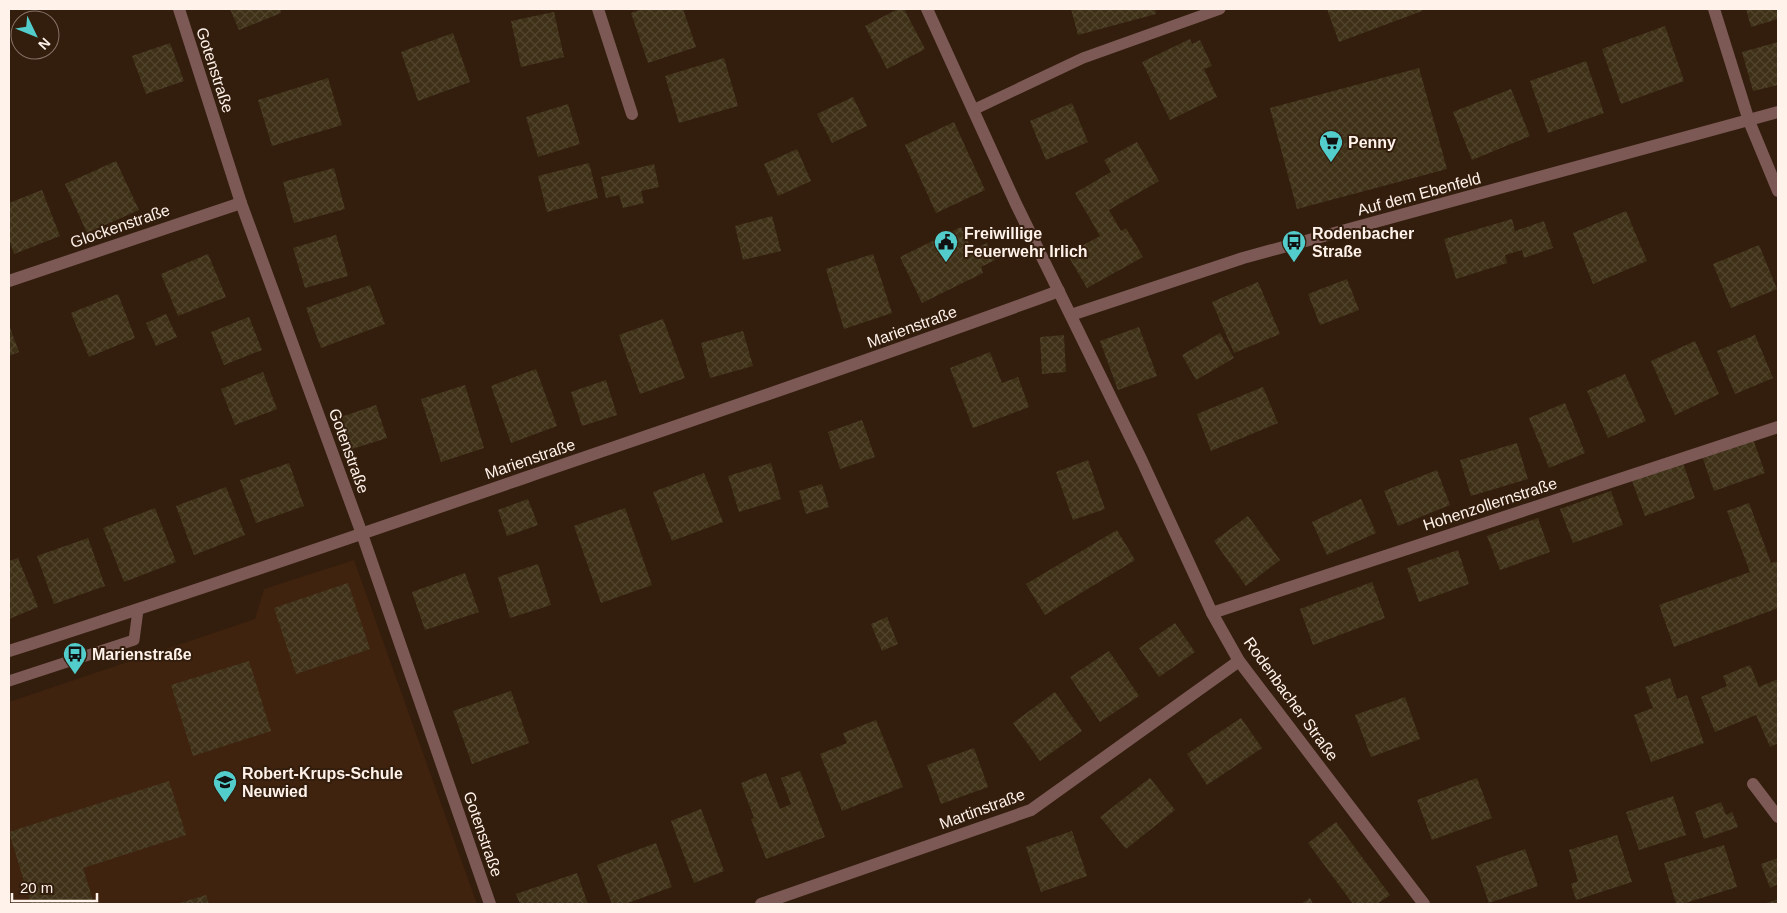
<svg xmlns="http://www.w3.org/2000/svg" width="1787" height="913" font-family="Arial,sans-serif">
<defs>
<pattern id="building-cross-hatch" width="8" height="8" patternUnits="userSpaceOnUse" patternTransform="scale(1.25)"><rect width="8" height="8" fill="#3f3118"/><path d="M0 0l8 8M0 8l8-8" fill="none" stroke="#52452e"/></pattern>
</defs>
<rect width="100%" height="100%" fill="#331d0d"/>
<polygon fill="#3f230e" points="354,560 477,904 9,904 9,702 255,619 264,589"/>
<g fill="url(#building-cross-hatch)">
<polygon points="230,9 280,9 281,13 239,30"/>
<polygon points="643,9 683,9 696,47 648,63 631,13"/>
<polygon points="898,9 904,9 925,49 887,69 865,26"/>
<polygon points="1071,9 1155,9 1156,14 1078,35"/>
<polygon points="1327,9 1421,9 1422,11 1339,42"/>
<polygon points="1746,9 1778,9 1778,19 1751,27"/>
<polygon points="554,12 564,57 521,67 511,21"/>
<polygon points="1665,26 1684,81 1621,104 1602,49"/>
<polygon points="453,33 470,82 418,101 401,52"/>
<polygon points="1190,39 1192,44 1200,40 1212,66 1204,69 1217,97 1170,120 1142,62"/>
<polygon points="1778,42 1778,85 1753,91 1742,52"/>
<polygon points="170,43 184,81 146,94 132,56"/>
<polygon points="724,58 738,106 679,123 665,76"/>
<polygon points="1586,61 1604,113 1548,133 1530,81"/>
<polygon points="1419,68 1447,169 1297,209 1270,108"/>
<polygon points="328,78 342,125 272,146 258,100"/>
<polygon points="1511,89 1530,136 1472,160 1453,112"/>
<polygon points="853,97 867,126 832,143 817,114"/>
<polygon points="1072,103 1088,142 1046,160 1030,121"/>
<polygon points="568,104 580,144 538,157 526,117"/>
<polygon points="954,122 985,190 936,213 905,145"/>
<polygon points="1137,142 1159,181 1109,210 1121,231 1126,228 1143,257 1087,288 1067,254 1100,236 1075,193 1111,172 1104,160"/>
<polygon points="797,149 811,181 778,196 764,164"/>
<polygon points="116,161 139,210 87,233 65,184"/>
<polygon points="589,163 598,198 547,212 538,176"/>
<polygon points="654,164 659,187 641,191 644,203 623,208 619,195 606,198 601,177"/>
<polygon points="334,168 345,209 294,223 283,182"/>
<polygon points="42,190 60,236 14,254 9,239 9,203"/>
<polygon points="1626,211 1647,261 1593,284 1573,233"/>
<polygon points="772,216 781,251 743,260 735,226"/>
<polygon points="1512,219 1515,231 1544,221 1553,248 1524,258 1522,250 1505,255 1507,263 1456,279 1444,239"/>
<polygon points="961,227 972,250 987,243 995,260 981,267 983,273 922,303 900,257"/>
<polygon points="336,235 348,276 305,288 293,248"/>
<polygon points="1759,245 1777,289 1731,308 1713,264"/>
<polygon points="208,254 226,297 178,316 161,274"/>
<polygon points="873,254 892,313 844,329 826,269"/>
<polygon points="1347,279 1359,310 1320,325 1308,294"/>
<polygon points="1258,282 1280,334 1234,353 1212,302"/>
<polygon points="370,285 385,324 321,348 306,308"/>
<polygon points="118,294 135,338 89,357 71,313"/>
<polygon points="166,314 177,337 156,346 146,323"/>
<polygon points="249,317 262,350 224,365 211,332"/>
<polygon points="663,319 685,378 640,394 619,335"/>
<polygon points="9,325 19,352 9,356"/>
<polygon points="1139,327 1157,376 1118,390 1100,341"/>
<polygon points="743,331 753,366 710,378 701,343"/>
<polygon points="1220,333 1234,358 1196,380 1182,355"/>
<polygon points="1064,335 1066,372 1042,374 1040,337"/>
<polygon points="1755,335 1773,378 1735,394 1717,351"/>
<polygon points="1695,341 1719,394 1675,415 1651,361"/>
<polygon points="990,352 1002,383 1018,377 1029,407 973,428 950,368"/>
<polygon points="536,369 557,426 511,443 491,386"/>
<polygon points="263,372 277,409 235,425 221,389"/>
<polygon points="1625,374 1646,421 1608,438 1587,391"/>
<polygon points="606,380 617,415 582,426 571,392"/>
<polygon points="465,385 484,448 441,462 421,399"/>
<polygon points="1263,387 1278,423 1211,451 1197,414"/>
<polygon points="1565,403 1585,453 1549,468 1529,418"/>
<polygon points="376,405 387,438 352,449 341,417"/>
<polygon points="862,420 875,457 840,469 828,432"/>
<polygon points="1753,439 1765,473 1714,491 1702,456"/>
<polygon points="1517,443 1528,479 1471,496 1460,460"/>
<polygon points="1088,460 1105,509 1073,520 1056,472"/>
<polygon points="289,463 304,506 256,523 240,480"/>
<polygon points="771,463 781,499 739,512 728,476"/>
<polygon points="1683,463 1695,498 1645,516 1632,481"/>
<polygon points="1437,470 1450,505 1398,526 1384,491"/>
<polygon points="704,473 723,522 672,541 653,492"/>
<polygon points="822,484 829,507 806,514 799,491"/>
<polygon points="226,487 245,535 194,555 176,506"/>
<polygon points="1611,491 1623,525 1573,543 1560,509"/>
<polygon points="528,499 538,525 507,536 498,510"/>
<polygon points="1361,499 1376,533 1327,555 1312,522"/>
<polygon points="1749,503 1771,563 1778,561 1778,608 1674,647 1659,605 1750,572 1727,511"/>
<polygon points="155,508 176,562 124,582 103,528"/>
<polygon points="625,508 652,585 601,603 574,526"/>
<polygon points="1248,516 1280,560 1246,586 1214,541"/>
<polygon points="1538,518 1550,552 1500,570 1487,536"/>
<polygon points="1117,530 1135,560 1045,615 1026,584"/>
<polygon points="88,538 105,586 54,604 37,556"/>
<polygon points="1458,550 1469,584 1419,602 1407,568"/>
<polygon points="18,558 38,607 9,619 9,561"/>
<polygon points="538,564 551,605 510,618 498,577"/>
<polygon points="465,573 479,612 425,630 412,592"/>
<polygon points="1372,582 1385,618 1313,645 1300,609"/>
<polygon points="348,583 370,649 296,674 274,608"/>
<polygon points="887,617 898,644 882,651 871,624"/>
<polygon points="1175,623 1195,652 1159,677 1139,648"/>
<polygon points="1109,651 1139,696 1100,722 1070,677"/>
<polygon points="249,661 271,731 193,756 171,685"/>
<polygon points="1750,665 1759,687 1778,679 1778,743 1770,747 1756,715 1715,732 1701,697 1727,686 1723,676"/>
<polygon points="1670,678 1677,699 1687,695 1704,743 1651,762 1634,715 1653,708 1645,687"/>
<polygon points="511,691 529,743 472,764 453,711"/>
<polygon points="1055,692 1082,731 1040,761 1013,723"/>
<polygon points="1405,697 1420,739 1371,757 1355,715"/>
<polygon points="1241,718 1262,748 1207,785 1187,754"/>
<polygon points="876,720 903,787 842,811 820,754 847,743 843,733"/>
<polygon points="974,748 988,787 941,804 927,765"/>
<polygon points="800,771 825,837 766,859 751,819 754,818 741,783 766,773 780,809 791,804 781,778"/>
<polygon points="1150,778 1175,810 1126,849 1100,817"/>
<polygon points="1477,778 1492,818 1432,840 1417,800"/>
<polygon points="169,781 186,835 83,868 94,904 31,904 9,832"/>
<polygon points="1673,796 1686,835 1639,850 1626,812"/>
<polygon points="1721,802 1726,815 1732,812 1738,827 1704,839 1695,812"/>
<polygon points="701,809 724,871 694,883 671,821"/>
<polygon points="1336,822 1390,895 1377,904 1353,904 1308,843"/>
<polygon points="1072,831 1087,876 1041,892 1026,847"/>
<polygon points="1617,835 1632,882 1576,900 1571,884 1578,881 1569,850"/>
<polygon points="656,843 672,887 625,904 612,904 597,865"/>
<polygon points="1724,845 1737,887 1682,904 1676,904 1664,863"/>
<polygon points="1525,849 1538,886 1489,903 1476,866"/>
<polygon points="1778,858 1778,884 1770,888 1761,864"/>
<polygon points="577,873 588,904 520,904 516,894"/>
<polygon points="206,895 209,904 177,904"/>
<polygon points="1310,898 1313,904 1301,904"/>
<polygon points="1778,899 1778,904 1764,904"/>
</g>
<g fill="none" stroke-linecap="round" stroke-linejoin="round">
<g stroke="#7c5955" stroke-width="11">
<polyline points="973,110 1083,58 1220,9"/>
<polyline points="9,681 134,640 138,610"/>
</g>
<g stroke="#7c5955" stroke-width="12">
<polyline points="179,9 241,203 362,534 490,904"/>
<polyline points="598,9 632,114"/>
<polyline points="1714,9 1749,121 1778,191"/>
<polyline points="9,281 241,203"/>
<polyline points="1071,315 1243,258 1778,112"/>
<polyline points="1212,613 1778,427"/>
<path d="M9,651C183,596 355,536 527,477C705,416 883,356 1059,291"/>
<polyline points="1753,784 1778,817"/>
<polyline points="761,904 1031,810 1239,661"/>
</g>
<polyline stroke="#7c5955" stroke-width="12" points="927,9 1016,204 1142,461 1212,613 1239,661 1424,904"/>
</g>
<defs>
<g id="supermarket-pin" transform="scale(1.25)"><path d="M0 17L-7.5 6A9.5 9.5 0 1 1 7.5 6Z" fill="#53cdcb" stroke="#331d0d"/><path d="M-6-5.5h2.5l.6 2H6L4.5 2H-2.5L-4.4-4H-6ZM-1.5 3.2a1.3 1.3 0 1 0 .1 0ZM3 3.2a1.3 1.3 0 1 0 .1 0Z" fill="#111"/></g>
<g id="civic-pin" transform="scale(1.25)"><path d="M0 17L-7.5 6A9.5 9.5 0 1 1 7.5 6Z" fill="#53cdcb" stroke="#331d0d"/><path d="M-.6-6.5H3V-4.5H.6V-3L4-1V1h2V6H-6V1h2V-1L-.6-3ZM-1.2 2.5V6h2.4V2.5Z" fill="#111"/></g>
<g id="bus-pin" transform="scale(1.25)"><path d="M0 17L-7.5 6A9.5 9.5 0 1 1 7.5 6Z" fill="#53cdcb" stroke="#331d0d"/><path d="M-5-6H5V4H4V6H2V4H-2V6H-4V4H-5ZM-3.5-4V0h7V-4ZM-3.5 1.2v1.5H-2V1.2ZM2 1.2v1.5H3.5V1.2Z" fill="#111"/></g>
<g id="school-pin" transform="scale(1.25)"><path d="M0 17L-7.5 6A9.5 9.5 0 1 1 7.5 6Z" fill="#53cdcb" stroke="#331d0d"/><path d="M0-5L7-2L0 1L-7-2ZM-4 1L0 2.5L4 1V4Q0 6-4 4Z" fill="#111"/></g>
</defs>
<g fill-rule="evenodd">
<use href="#supermarket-pin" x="1331" y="142"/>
<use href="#civic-pin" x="946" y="242"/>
<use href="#bus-pin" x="1294" y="242"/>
<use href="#bus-pin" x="75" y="654"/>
<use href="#school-pin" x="225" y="782"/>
</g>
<g text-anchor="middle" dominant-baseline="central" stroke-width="4" stroke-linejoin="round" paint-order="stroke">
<g font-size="16" fill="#fff2ea" stroke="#331d0d">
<text transform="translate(215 70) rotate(72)">Gotenstraße</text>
<text transform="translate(1419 194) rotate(-15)">Auf dem Ebenfeld</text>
<text transform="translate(120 226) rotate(-19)">Glockenstraße</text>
<text transform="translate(912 327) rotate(-20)">Marienstraße</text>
<text transform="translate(349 451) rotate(70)">Gotenstraße</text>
<text transform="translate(530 459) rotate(-19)">Marienstraße</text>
<text transform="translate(1490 504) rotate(-18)">Hohenzollernstraße</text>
<text transform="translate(1291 699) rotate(54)">Rodenbacher Straße</text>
<text transform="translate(982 809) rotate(-20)">Martinstraße</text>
<text transform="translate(483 834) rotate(71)">Gotenstraße</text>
</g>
<g font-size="16" font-weight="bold" fill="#fff2ea" stroke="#331d0d" text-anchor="start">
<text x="1348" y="142">Penny</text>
<text x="964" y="233">Freiwillige<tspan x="964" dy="18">Feuerwehr Irlich</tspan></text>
<text x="1312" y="233">Rodenbacher<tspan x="1312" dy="18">Straße</tspan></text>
<text x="92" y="654">Marienstraße</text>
<text x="242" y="773">Robert-Krups-Schule<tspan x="242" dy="18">Neuwied</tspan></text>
</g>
</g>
<rect width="1787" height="913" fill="none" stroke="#fff2ea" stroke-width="20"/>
<g transform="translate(35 35) rotate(133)"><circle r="24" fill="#331d0d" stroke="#857265"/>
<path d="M0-4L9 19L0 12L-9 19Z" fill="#53cdcb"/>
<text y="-8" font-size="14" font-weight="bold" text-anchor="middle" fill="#fff2ea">N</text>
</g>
<path d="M12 893v8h85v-8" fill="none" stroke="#fff2ea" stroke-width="2.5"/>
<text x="20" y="893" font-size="15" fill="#fff2ea" stroke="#331d0d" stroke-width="4" paint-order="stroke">20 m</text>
</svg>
